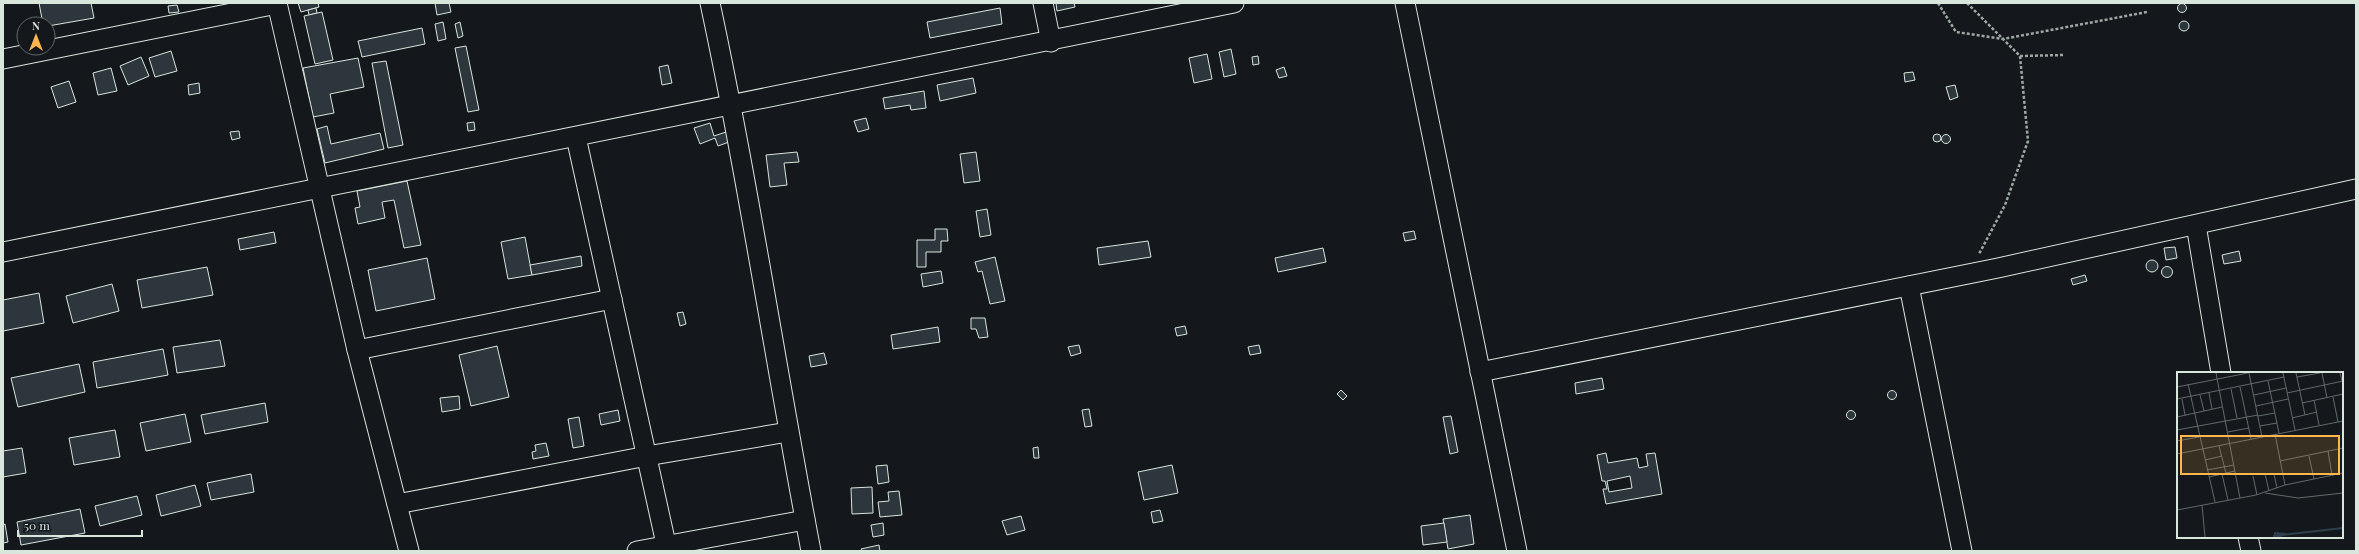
<svg xmlns="http://www.w3.org/2000/svg" width="2359" height="554" font-family="'Playfair Display',serif">
<rect width="100%" height="100%" fill="#14181c"/>
<g fill="#2c363c" stroke="#d8e6dc" fill-rule="evenodd">
<polygon points="39,3 91,3 94,18 48,26 43,24"/>
<polygon points="298,3 318,3 319,7 301,12"/>
<polygon points="435,3 449,3 451,12 437,15"/>
<polygon points="1056,3 1074,3 1075,7 1057,11"/>
<circle cx="2182" cy="8" r="4.5"/>
<polygon points="177,5 179,12 169,13 168,6"/>
<polygon points="316,8 317,13 309,15 308,10"/>
<polygon points="1000,8 1002,24 930,38 927,22"/>
<polygon points="322,12 333,60 315,64 304,16"/>
<circle cx="2184" cy="26" r="5"/>
<polygon points="443,22 446,39 438,41 435,24"/>
<polygon points="460,22 463,36 458,38 455,24"/>
<polygon points="422,28 425,44 362,57 358,41"/>
<polygon points="466,46 479,110 468,112 455,48"/>
<polygon points="1231,49 1236,74 1224,77 1219,52"/>
<polygon points="171,51 177,71 155,77 149,58"/>
<polygon points="1207,54 1212,79 1194,83 1189,58"/>
<polygon points="1258,56 1259,64 1253,65 1252,57"/>
<polygon points="141,57 149,76 128,85 120,66"/>
<polygon points="358,58 364,87 330,94 334,113 313,117 303,68"/>
<polygon points="386,61 403,145 388,148 372,63"/>
<polygon points="668,65 672,83 662,85 659,67"/>
<polygon points="1284,67 1287,76 1279,78 1276,70"/>
<polygon points="111,68 117,91 98,95 93,73"/>
<polygon points="1913,72 1915,80 1905,82 1904,73"/>
<polygon points="973,78 976,93 940,101 937,85"/>
<polygon points="69,81 76,102 58,108 51,87"/>
<polygon points="199,83 200,93 189,95 188,85"/>
<polygon points="1955,85 1958,97 1950,100 1946,87"/>
<polygon points="924,91 926,108 911,110 910,105 885,109 883,98"/>
<polygon points="866,118 869,129 858,132 854,121"/>
<polygon points="474,122 475,130 468,131 467,123"/>
<polygon points="710,123 714,136 726,132 729,142 718,146 715,138 700,144 694,128"/>
<polygon points="327,126 331,144 380,133 384,149 325,163 317,129"/>
<polygon points="239,131 240,138 232,140 230,132"/>
<circle cx="1937" cy="138" r="4"/>
<circle cx="1946" cy="139" r="4.5"/>
<polygon points="797,152 799,162 784,163 787,185 770,187 766,155"/>
<polygon points="976,152 980,181 964,183 960,154"/>
<polygon points="407,181 421,245 404,248 394,200 382,202 385,218 358,224 355,208 360,207 357,191"/>
<polygon points="987,209 991,235 980,237 976,211"/>
<polygon points="935,229 947,229 948,241 941,241 941,252 926,252 926,267 917,267 917,240 935,240"/>
<polygon points="1414,231 1416,239 1405,241 1403,233"/>
<polygon points="274,232 276,243 240,250 238,239"/>
<polygon points="525,237 532,275 508,279 501,242"/>
<polygon points="1148,241 1151,257 1099,265 1097,248"/>
<polygon points="2175,247 2177,258 2166,260 2164,248"/>
<polygon points="1323,248 1326,262 1278,272 1275,258"/>
<polygon points="2239,251 2241,261 2224,264 2222,255"/>
<polygon points="581,256 582,266 532,275 530,265"/>
<polygon points="995,257 1005,301 990,304 982,271 978,272 975,262"/>
<polygon points="427,258 435,299 376,311 368,270"/>
<circle cx="2152" cy="266" r="6"/>
<circle cx="2167" cy="272" r="5.5"/>
<polygon points="207,267 213,295 142,308 137,280"/>
<polygon points="941,271 943,283 923,287 921,274"/>
<polygon points="2085,275 2087,281 2073,285 2071,279"/>
<polygon points="112,284 119,311 73,323 66,296"/>
<polygon points="39,293 44,323 3,331 3,300"/>
<polygon points="683,312 686,324 680,326 677,313"/>
<polygon points="971,318 985,318 988,337 979,338 976,329 971,329"/>
<polygon points="1185,326 1187,334 1177,336 1175,328"/>
<polygon points="938,327 940,342 893,349 891,335"/>
<polygon points="220,340 225,366 177,373 173,347"/>
<polygon points="1079,345 1081,353 1071,356 1068,347"/>
<polygon points="1259,345 1261,353 1250,355 1248,347"/>
<polygon points="497,346 509,397 471,406 459,355"/>
<polygon points="163,349 168,375 97,388 93,362"/>
<polygon points="824,353 827,364 811,367 809,356"/>
<polygon points="79,364 85,392 18,407 11,378"/>
<polygon points="1602,378 1604,389 1576,394 1575,383"/>
<polygon points="1341,390 1347,396 1343,400 1337,394"/>
<circle cx="1892" cy="395" r="4.5"/>
<polygon points="459,396 460,409 442,412 440,398"/>
<polygon points="265,403 268,422 205,434 201,415"/>
<polygon points="1089,409 1092,426 1085,427 1082,410"/>
<polygon points="618,410 620,421 601,425 599,414"/>
<circle cx="1851" cy="415" r="4.5"/>
<polygon points="185,414 191,442 146,451 140,423"/>
<polygon points="1451,416 1458,452 1450,454 1443,417"/>
<polygon points="579,417 584,446 573,448 568,419"/>
<polygon points="115,430 120,457 74,465 69,438"/>
<polygon points="546,443 549,456 533,459 532,452 536,451 535,445"/>
<polygon points="1038,447 1039,458 1034,458 1033,448"/>
<polygon points="22,448 26,473 3,477 3,451"/>
<path d="M1606,453L1608,463L1637,458L1639,468L1648,466L1646,454L1655,453L1662,494L1606,504L1603,489H1607L1605,481H1602L1597,455ZM1630,476L1632,488L1609,492L1607,481Z"/>
<polygon points="887,465 889,482 878,484 876,466"/>
<polygon points="1172,465 1178,493 1144,500 1138,472"/>
<polygon points="251,474 254,492 211,500 207,483"/>
<polygon points="195,485 201,506 161,516 156,495"/>
<polygon points="872,487 873,513 852,514 851,488"/>
<polygon points="899,491 902,515 880,517 878,502 889,501 888,492"/>
<polygon points="137,496 142,515 100,526 95,506"/>
<polygon points="80,509 85,533 21,545 17,522"/>
<polygon points="1160,510 1163,521 1153,523 1151,512"/>
<polygon points="1470,515 1474,544 1448,549 1443,519"/>
<polygon points="1021,516 1025,530 1007,535 1002,521"/>
<polygon points="883,523 884,535 873,537 871,525"/>
<polygon points="1444,523 1447,542 1423,545 1421,526"/>
<polygon points="5,524 8,542 3,543 3,525"/>
<polygon points="879,545 880,551 862,551 861,549"/>
</g>
<g fill="none" stroke-linecap="round" stroke-linejoin="round">
<g stroke="#d8e6dc" stroke-width="21">
<g id="minor">
<polyline points="277,3 357,350 409,551"/>
<path d="M710,3C749,185 776,368 811,551"/>
<polyline points="1043,3 1051,42"/>
<polyline points="1405,3 1517,551"/>
<polyline points="3,59 277,4"/>
<polyline points="576,137 666,544"/>
<polyline points="2196,225 2221,373"/>
<polyline points="3,252 1234,3"/>
<polyline points="1909,286 1962,551"/>
<polyline points="357,350 612,299"/>
<polyline points="1480,372 1998,268 2356,189"/>
<polyline points="397,504 647,456 788,432"/>
<polyline points="2248,537 2251,551"/>
<polyline points="637,551 805,520"/>
</g>
</g>
<g stroke="#9da8a2" stroke-width="2.5" stroke-dasharray="3 2" stroke-linecap="butt">
<polyline points="1938,3 1956,32 2003,39 2147,12"/>
<polyline points="1967,3 2020,56 2028,141 2005,205 1979,254"/>
<polyline points="2020,56 2065,55"/>
</g>
<use href="#minor" stroke="#14181c" stroke-width="19"/>
</g>
<g transform="translate(2177 372)">
<rect width="166" height="166" fill="#14181c"/>
<path fill="none" stroke="#2f3f4d" stroke-width="2" d="M96,164L166,156M98,165V161L109,162L100,165"/>
<path fill="none" stroke="#626a69" stroke-width="1" d="M39,1L63,126M72,1L85,65M106,1L118,58M119,1L128,43M145,1L150,26M163,1L166,13M120,5L143,1M91,9L102,61M11,12L38,130M0,15L71,1M63,15L74,67M54,17L60,46M32,21L35,37M110,21L166,9M23,23L27,39M77,23L109,16M156,25L161,50M0,27L107,5M5,27L8,43M137,28L142,53M125,31L166,22M79,34L111,27M81,44L98,41M0,45L45,35M115,46L140,40M83,54L100,51M0,58L81,43M51,60L72,56M98,62L108,113M0,69L22,65M42,74L49,101M151,79L155,103M0,82L166,49M132,84L137,107M28,88L45,84M103,89L166,76M30,98L57,93M45,102L51,128M88,102L92,119M97,102L100,116M76,104L80,123M32,105L58,99M88,121L121,126L166,121M25,133L28,165M0,138L79,123L108,113L166,101"/>
<path fill="#ffb74d" fill-opacity="0.15" stroke="#ffb74d" stroke-width="2" d="M4,64H162V102H4Z"/>
<rect width="166" height="166" fill="none" stroke="#d8e6dc" stroke-width="2"/>
</g>
<rect width="2359" height="554" fill="none" stroke="#d8e6dc" stroke-width="8"/>
<g transform="translate(36 36)"><circle r="19" fill="#14181c" stroke="#626a69"/>
<path d="M0-3L7 15L0 10L-7 15Z" fill="#ffb74d"/>
<text y="-6" font-size="11" font-weight="bold" text-anchor="middle" fill="#d8e6dc">N</text>
</g>
<path d="M18 530v6h124v-6" fill="none" stroke="#d8e6dc" stroke-width="2"/>
<text x="24" y="530" font-size="12" fill="#d8e6dc" stroke="#14181c" stroke-width="3" paint-order="stroke">50 m</text>
</svg>
